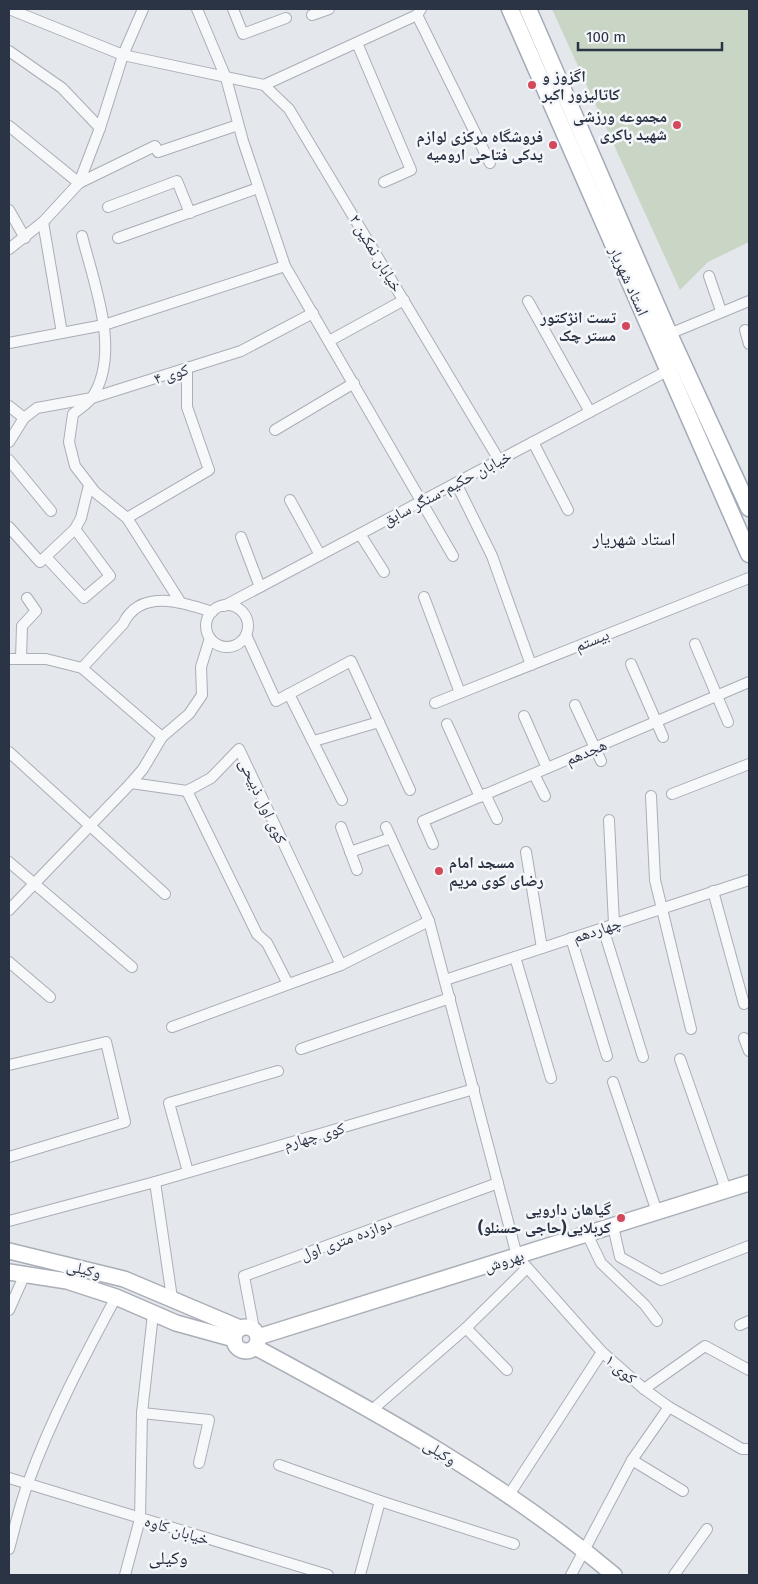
<svg xmlns="http://www.w3.org/2000/svg" width="758" height="1584" font-family="'Fira Sans','Noto Naskh Arabic',sans-serif">
<rect width="100%" height="100%" fill="#e4e7ec"/>
<polygon fill="#c9d6c5" points="552,9 749,9 749,242 708,262 680,290"/>
<g fill="none" stroke-linecap="round" stroke-linejoin="round">
<g stroke="#a9aeb7" stroke-width="12">
<g id="street">
<polyline points="9,9 123,55 264,85 289,109 499,460"/>
<polyline points="197,9 226,78 243,141 285,266 453,556"/>
<polyline points="233,9 243,34 286,18"/>
<polyline points="312,15 329,9"/>
<polyline points="417,15 490,163"/>
<polyline points="357,43 411,170 384,182"/>
<polyline points="9,51 62,88 100,128"/>
<polyline points="264,85 417,15 421,9"/>
<polyline points="9,126 79,183 155,146 158,152 238,125"/>
<polyline points="108,207 177,181 190,213"/>
<polyline points="9,210 25,238"/>
<polyline points="43,222 62,333"/>
<path d="M82,236C94,284 121,351 93,396C89,403 79,409 73,414L69,442L75,466L95,492L127,518L179,600"/>
<polyline points="118,238 258,188"/>
<polyline points="9,249 43,222 79,183 100,128 123,55 143,9"/>
<polyline points="709,276 721,311"/>
<polyline points="528,301 590,412"/>
<polyline points="745,330 749,344"/>
<polyline points="669,334 749,301"/>
<polyline points="329,341 404,300"/>
<polyline points="9,343 104,325 285,266"/>
<polyline points="9,406 24,418"/>
<polyline points="275,430 354,383"/>
<polyline points="9,442 24,418 37,408 92,398 241,351 313,313"/>
<polyline points="533,442 568,510"/>
<polyline points="9,460 51,511"/>
<polyline points="456,483 492,556 531,665"/>
<polyline points="290,500 320,555"/>
<polyline points="127,518 209,470 187,407 187,369"/>
<polyline points="9,527 40,562 75,529 81,518 89,485"/>
<polyline points="360,534 384,572"/>
<polyline points="241,537 260,587"/>
<polyline points="46,557 84,598 110,576 75,529"/>
<polyline points="424,597 460,693"/>
<circle cx="227" cy="626" r="21"/>
<polyline points="224,606 669,370"/>
<polyline points="246,635 276,701 289,694 342,800"/>
<polyline points="695,644 728,722"/>
<polyline points="9,659 46,659 82,668 162,737"/>
<polyline points="21,659 22,626 36,611 27,598"/>
<polyline points="631,664 663,737"/>
<path d="M82,668L123,624C140,588 183,602 212,612"/>
<polyline points="289,694 351,661 410,790"/>
<polyline points="435,703 749,578"/>
<polyline points="575,705 601,761"/>
<polyline points="524,716 547,768"/>
<polyline points="447,724 480,797"/>
<polyline points="314,741 379,722"/>
<polyline points="9,752 165,894"/>
<polyline points="534,774 545,796"/>
<polyline points="131,783 187,791 211,778 239,749 341,965"/>
<polyline points="187,791 257,934 267,943 288,984"/>
<polyline points="485,794 497,819"/>
<polyline points="672,794 749,764"/>
<polyline points="651,796 655,880 691,1029"/>
<polyline points="609,820 614,924"/>
<polyline points="341,827 357,870"/>
<polyline points="386,827 429,921 517,1256 602,1352 644,1389 669,1407 742,1449 749,1449"/>
<polyline points="433,844 423,821 749,682"/>
<polyline points="350,852 391,838"/>
<polyline points="526,852 542,948"/>
<polyline points="9,862 132,967"/>
<polyline points="713,891 744,1004"/>
<polyline points="9,910 131,783 143,769 162,737 189,714 202,695 201,667 210,638"/>
<polyline points="603,928 643,1057"/>
<polyline points="571,938 607,1056"/>
<polyline points="515,957 551,1078"/>
<polyline points="9,962 50,997"/>
<polyline points="445,980 749,880"/>
<polyline points="172,1027 341,965 429,921"/>
<polyline points="744,1038 749,1051"/>
<polyline points="301,1049 450,998"/>
<polyline points="680,1059 726,1190"/>
<polyline points="9,1065 106,1042 125,1122 9,1157"/>
<polyline points="613,1082 657,1212"/>
<polyline points="188,1172 169,1103 278,1071"/>
<polyline points="155,1182 172,1298"/>
<polyline points="9,1221 155,1182 474,1089"/>
<polyline points="613,1226 620,1257 661,1280 749,1246"/>
<polyline points="587,1234 601,1263 645,1305 657,1321"/>
<polyline points="9,1310 25,1274"/>
<polyline points="740,1325 749,1321"/>
<polyline points="466,1328 507,1370"/>
<polyline points="254,1329 244,1276 498,1183"/>
<polyline points="644,1389 705,1346 749,1370"/>
<polyline points="372,1410 466,1328 527,1268"/>
<polyline points="142,1413 209,1420 199,1463"/>
<polyline points="632,1460 683,1491"/>
<polyline points="279,1465 380,1501 514,1544"/>
<polyline points="9,1478 328,1575"/>
<polyline points="509,1495 602,1352"/>
<path d="M9,1549C15,1527 20,1504 28,1483C51,1419 84,1357 116,1297"/>
<polyline points="125,1575 140,1519 142,1413 153,1314"/>
<polyline points="360,1575 380,1501"/>
<polyline points="571,1575 632,1460 669,1407"/>
<polyline points="674,1575 707,1529"/>
</g>
</g>
<g stroke="#a9aeb7" stroke-width="18">
<g id="secondary">
<polyline points="9,1251 124,1279 240,1328"/>
<polyline points="9,1272 67,1281 116,1297 176,1323 234,1339"/>
<circle cx="246" cy="1339" r="12"/>
<polyline points="258,1337 749,1183"/>
<path d="M255,1347C380,1414 505,1483 614,1575"/>
</g>
</g>
<g stroke="#a3abb8" stroke-width="19">
<g id="primary">
<polyline points="510,9 749,554"/>
<polyline points="528,9 669,334 749,508"/>
</g>
</g>
<use href="#street" stroke="#f7f8fa" stroke-width="10"/>
<use href="#secondary" stroke="#fff" stroke-width="15"/>
<use href="#primary" stroke="#fff" stroke-width="16"/>
</g>
<g fill="#d1495b" stroke="#f4f6f9" stroke-width="2">
<circle cx="532" cy="85" r="5"/>
<circle cx="677" cy="125" r="5"/>
<circle cx="553" cy="145" r="5"/>
<circle cx="626" cy="326" r="5"/>
<circle cx="439" cy="871" r="5"/>
<circle cx="621" cy="1218" r="5"/>
</g>
<g text-anchor="middle" dominant-baseline="central" stroke-width="5" stroke-linejoin="round" paint-order="stroke">
<g font-size="16" font-weight="bold" fill="#2b3445" stroke="#f4f6f9" text-anchor="end">
<text x="542" y="76" text-anchor="start">اگزوز و<tspan x="542" dy="18">کاتالیزور اکبر</tspan></text>
<text x="667" y="116">مجموعه ورزشی<tspan x="667" dy="18">شهید باکری</tspan></text>
<text x="543" y="136">فروشگاه مرکزی لوازم<tspan x="543" dy="18">یدکی فتاحی ارومیه</tspan></text>
<text x="616" y="317">تست انژکتور<tspan x="616" dy="18">مستر چک</tspan></text>
<text x="449" y="862" text-anchor="start">مسجد امام<tspan x="449" dy="18">رضای کوی مریم</tspan></text>
<text x="611" y="1209">گیاهان دارویی<tspan x="611" dy="18">کربلایی(حاجی حسنلو)</tspan></text>
</g>
<g font-size="16" fill="#2b3445" stroke="#f4f6f9">
<text transform="translate(376 253) rotate(59)">خیابان نمکین ۲</text>
<text transform="translate(629 281) rotate(66)">استاد شهریار</text>
<text transform="translate(171 374) rotate(-17)">کوی ۴</text>
<text transform="translate(447 488) rotate(-28)">خیابان حکیم-سنگر سابق</text>
<text transform="translate(592 640) rotate(-22)">بیستم</text>
<text transform="translate(586 752) rotate(-23)">هجدهم</text>
<text transform="translate(263 801) rotate(65)">کوی اول ذبیحی</text>
<text transform="translate(597 930) rotate(-18)">چهاردهم</text>
<text transform="translate(314 1136) rotate(-16)">کوی چهارم</text>
<text transform="translate(346 1239) rotate(-20)">دوازده متری اول</text>
<text transform="translate(504 1261) rotate(-18)">بهروش</text>
<text transform="translate(84 1269) rotate(14)">وکیلی</text>
<text transform="translate(621 1369) rotate(41)">کوی ۱</text>
<text transform="translate(440 1452) rotate(32)">وکیلی</text>
<text transform="translate(177 1530) rotate(17)">خیابان کاوه</text>
</g>
<g font-size="18" fill="#1d2536" stroke="#f4f6f9">
<text x="634" y="539">استاد شهریار</text>
<text x="168" y="1558">وکیلی</text>
</g>
</g>
<rect width="758" height="1584" fill="none" stroke="#2b3445" stroke-width="20"/>
<path d="M578 42v8h144v-8" fill="none" stroke="#2b3445" stroke-width="2.5"/>
<text x="586" y="42" font-size="15" fill="#2b3445" stroke="#f4f6f9" stroke-width="4" paint-order="stroke">100 m</text>
</svg>
